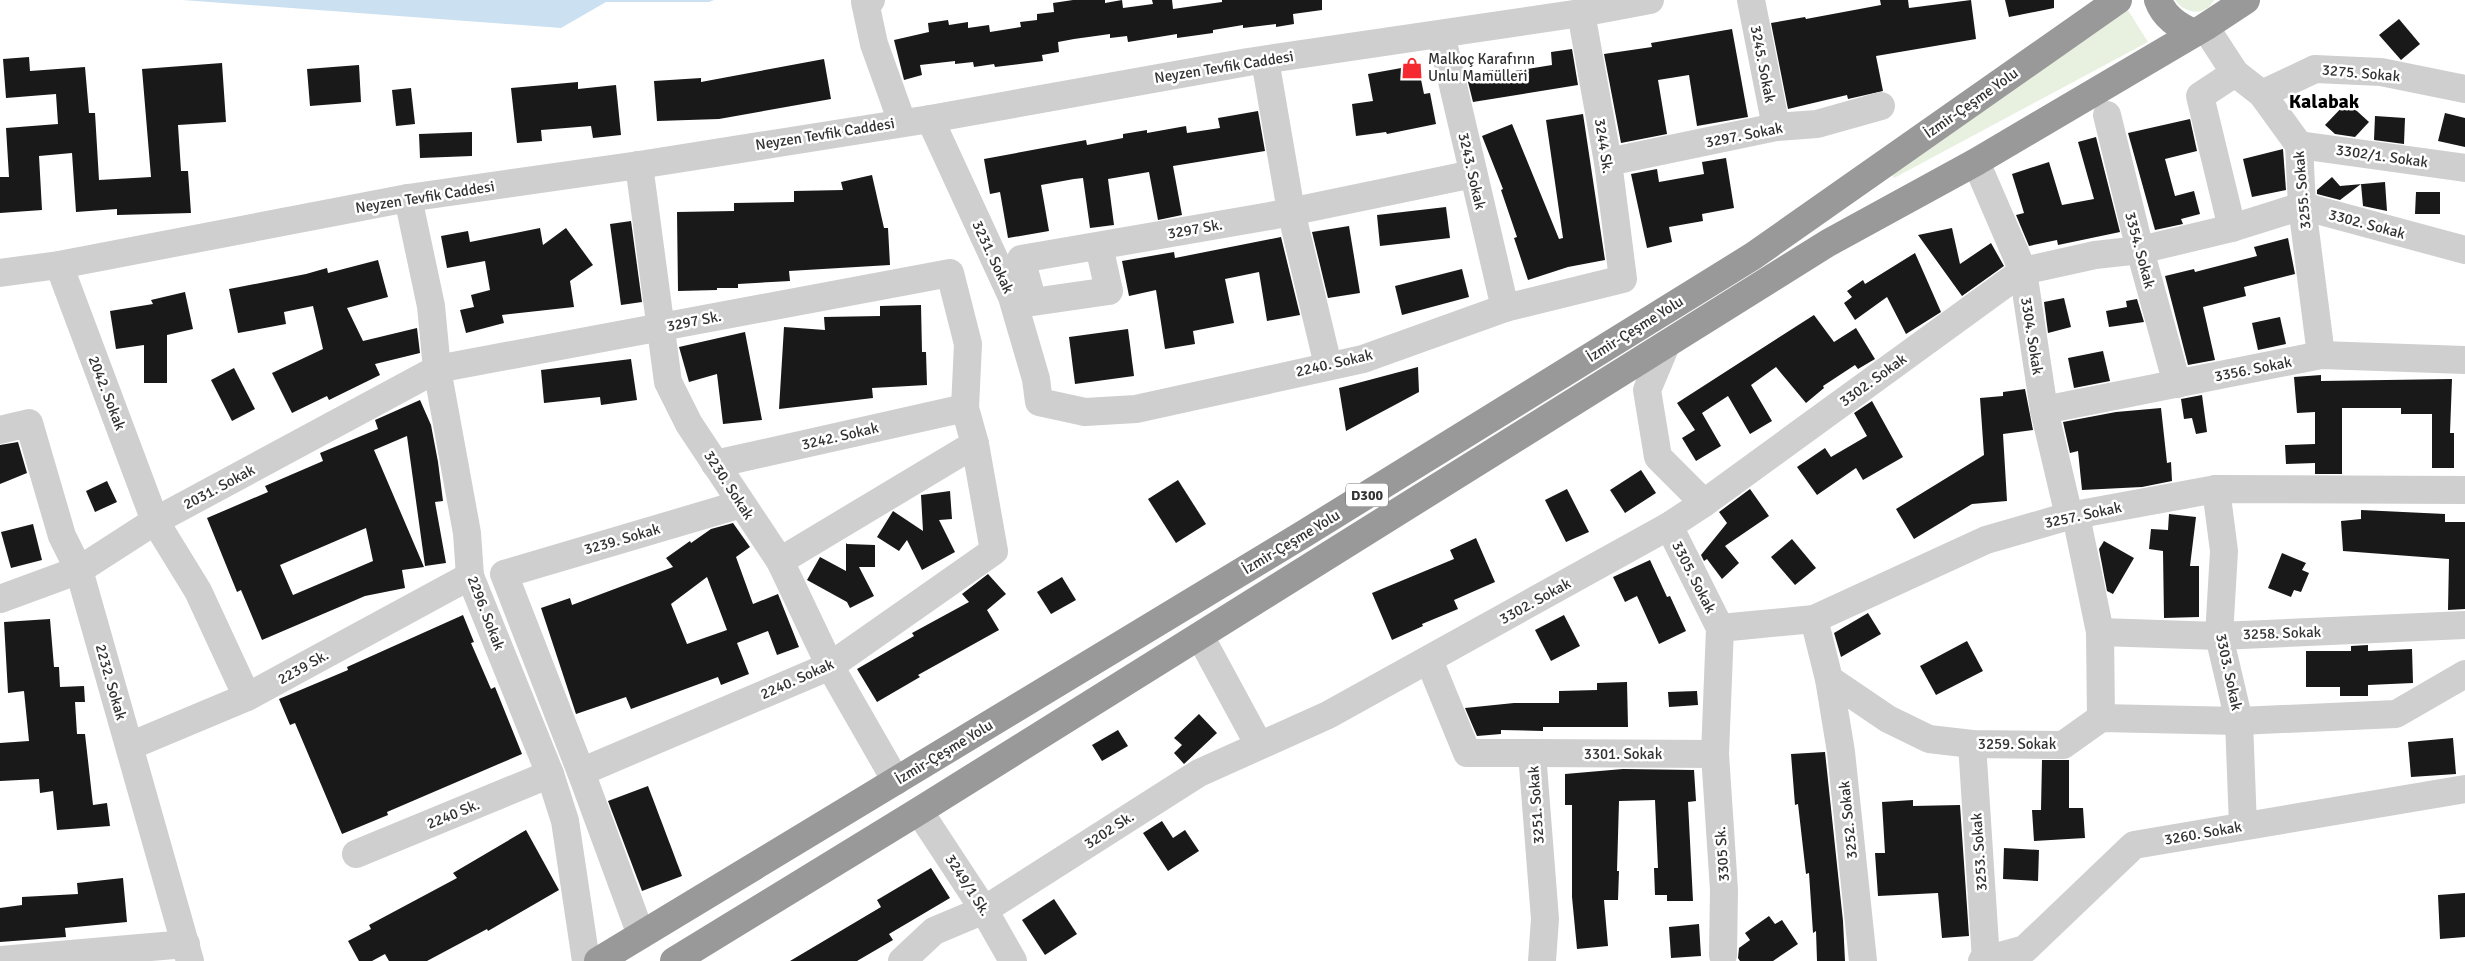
<svg xmlns="http://www.w3.org/2000/svg" width="2465" height="961" font-family="Signika,sans-serif">
<rect width="100%" height="100%" fill="#fff"/>
<g fill="#e8f0e0">
<path d="M2175,0H2214C2205,17 2185,14 2175,0Z"/>
<polygon points="2126,7 2148,42 1894,178 1890,172"/>
</g>
<polygon fill="#cbe0f0" points="183,0 714,0 709,2 606,2 561,28"/>
<g fill="#191919" fill-rule="evenodd">
<polygon points="1073,0 1105,0 1105,3 1122,0 1123,8 1153,4 1152,0 1172,0 1173,9 1222,2 1222,0 1322,0 1322,10 1293,14 1294,24 1276,27 1276,24 1243,28 1243,25 1213,30 1213,33 1177,38 1177,34 1128,42 1127,36 1110,38 1110,34 1074,39 1058,42 1059,52 1042,55 1043,61 995,67 994,64 974,67 973,62 955,64 955,61 920,65 922,75 904,80 894,40 929,32 928,23 948,20 949,25 968,22 968,28 989,25 990,32 1021,27 1020,22 1037,20 1037,14 1054,12 1053,3"/>
<polygon points="1880,0 1908,0 1909,8 1971,0 1976,39 1876,56 1883,91 1848,99 1847,95 1788,109 1771,23 1805,17 1806,19 1881,5"/>
<polygon points="2005,0 2054,0 2054,8 2009,17"/>
<polygon points="2399,19 2420,44 2401,60 2379,35"/>
<polygon points="1732,29 1748,117 1697,126 1689,75 1658,80 1667,134 1621,143 1604,54 1652,47 1651,43"/>
<polygon points="1572,49 1578,85 1473,102 1466,74 1508,68 1508,72 1552,65 1551,52"/>
<polygon points="29,57 30,71 85,67 89,113 95,113 99,180 151,177 142,69 222,63 226,122 178,125 181,171 188,171 191,213 117,215 117,209 76,212 72,153 39,156 42,210 0,213 0,177 9,177 6,128 58,124 56,94 6,98 3,59"/>
<polygon points="824,59 831,99 719,119 657,121 654,81 701,78 701,82"/>
<polygon points="359,65 361,102 310,106 307,69"/>
<polygon points="1418,65 1424,94 1430,93 1436,124 1387,134 1386,132 1356,136 1352,104 1373,101 1368,74"/>
<polygon points="578,82 578,89 616,85 621,135 593,138 591,126 541,130 542,141 517,143 511,88"/>
<polygon points="411,88 415,124 396,126 392,90"/>
<polygon points="2347,102 2369,122 2355,137 2335,134 2325,125"/>
<polygon points="1258,111 1265,151 1173,166 1182,215 1158,220 1149,172 1108,179 1114,225 1090,228 1083,178 1074,179 1041,185 1049,231 1008,238 1000,192 990,194 984,159 1086,140 1087,145 1123,138 1123,134 1147,130 1147,133 1186,126 1187,133 1220,128 1218,118"/>
<polygon points="2445,113 2465,118 2465,147 2438,141"/>
<polygon points="1583,114 1605,260 1568,267 1528,280 1514,238 1517,237 1501,190 1503,189 1482,136 1512,124 1559,239 1563,238 1546,120"/>
<polygon points="2375,116 2405,118 2404,144 2374,140"/>
<polygon points="2190,119 2197,151 2165,159 2175,196 2194,191 2200,214 2181,219 2183,224 2155,230 2128,133"/>
<polygon points="472,132 472,156 420,158 419,134"/>
<polygon points="2096,137 2120,232 2058,245 2057,240 2029,246 2016,215 2024,213 2012,174 2049,162 2062,205 2094,199 2078,142"/>
<polygon points="2283,149 2286,190 2252,197 2243,159"/>
<polygon points="1726,158 1734,208 1702,214 1703,221 1669,227 1672,242 1647,248 1631,174 1657,169 1659,182 1704,174 1702,162"/>
<polygon points="872,175 884,228 888,228 890,265 789,271 790,281 738,284 738,288 717,288 717,290 678,291 677,212 734,211 734,203 794,202 794,191 843,190 841,182"/>
<polygon points="2332,177 2340,186 2385,182 2387,211 2363,206 2361,184 2340,200 2317,194 2317,190"/>
<polygon points="2416,192 2440,192 2440,214 2415,214"/>
<polygon points="1446,207 1450,238 1380,246 1377,215"/>
<polygon points="631,221 642,302 621,305 610,224"/>
<polygon points="1349,226 1360,293 1328,298 1312,232"/>
<polygon points="540,228 543,245 566,228 593,265 570,281 574,307 502,315 504,323 466,333 460,310 474,307 471,295 490,290 485,261 447,268 441,236 468,231 470,242"/>
<polygon points="1952,228 1960,264 1991,243 2004,266 1962,296 1918,235"/>
<polygon points="1281,237 1300,315 1267,321 1259,272 1225,279 1234,323 1193,331 1195,344 1165,349 1156,290 1129,296 1122,261 1174,252 1175,258"/>
<polygon points="2288,238 2295,274 2244,287 2246,296 2203,307 2215,360 2188,365 2165,276 2194,269 2195,272 2257,256 2254,247"/>
<polygon points="1915,253 1941,312 1906,334 1887,297 1855,320 1844,303 1852,297 1847,291 1863,280 1865,284"/>
<polygon points="378,260 388,297 347,308 363,341 417,328 420,353 375,364 380,375 329,400 327,396 292,413 272,373 323,349 313,306 284,312 286,324 238,333 229,289 306,274 327,268 328,273"/>
<polygon points="1462,269 1469,297 1402,315 1395,286"/>
<polygon points="185,292 193,329 167,335 167,383 144,383 144,345 116,349 110,311 153,304 151,300"/>
<polygon points="2064,298 2071,327 2048,333 2044,302"/>
<polygon points="2137,299 2144,322 2109,327 2106,311 2127,307 2126,301"/>
<polygon points="921,305 922,352 926,352 927,385 872,388 873,398 779,409 784,327 825,330 824,317 880,316 880,306"/>
<polygon points="1814,315 1834,342 1856,328 1875,359 1858,369 1855,365 1823,386 1824,388 1806,403 1776,367 1751,385 1772,421 1750,434 1728,396 1702,413 1721,446 1696,461 1682,438 1695,430 1677,403"/>
<polygon points="2280,317 2286,344 2258,350 2252,323"/>
<polygon points="1128,329 1134,376 1075,384 1069,337"/>
<polygon points="745,332 762,420 723,424 717,374 689,382 679,347"/>
<polygon points="2103,351 2110,381 2074,388 2068,358"/>
<polygon points="631,359 637,400 601,405 600,397 544,403 541,370"/>
<polygon points="1418,367 1419,392 1346,431 1339,388"/>
<polygon points="234,368 255,409 232,421 211,380"/>
<polygon points="2321,375 2321,381 2452,379 2450,433 2454,433 2454,468 2432,468 2432,414 2401,414 2401,408 2342,408 2342,474 2315,474 2315,463 2286,464 2285,445 2315,444 2315,412 2297,413 2294,377"/>
<polygon points="2025,389 2033,430 2003,434 2007,501 1972,504 1914,539 1896,509 1984,455 1980,398 2003,396 2003,392"/>
<polygon points="2202,395 2207,432 2196,434 2192,418 2184,419 2181,399"/>
<path d="M420,400L431,425L438,462L443,501L435,502L446,563L425,566L407,436L374,450L424,567L402,570L405,588L365,596L262,640L241,590L237,592L207,518L268,492L265,486L323,461L320,453L378,429L375,420ZM366,528L373,561L293,595L280,565Z"/>
<polygon points="1872,401 1903,457 1863,480 1856,468 1817,495 1797,467 1825,448 1831,457 1867,436 1854,413"/>
<polygon points="2161,408 2167,463 2171,462 2172,481 2142,487 2082,490 2078,451 2070,453 2063,422 2116,412"/>
<polygon points="18,442 27,473 0,484 0,445"/>
<polygon points="1641,470 1656,493 1625,513 1610,490"/>
<polygon points="1178,480 1206,524 1176,543 1148,499"/>
<polygon points="107,481 117,502 95,512 86,491"/>
<polygon points="1567,489 1589,532 1566,542 1545,500"/>
<polygon points="1750,489 1769,516 1725,546 1739,563 1722,579 1707,559 1704,561 1701,555 1727,523 1719,512"/>
<polygon points="950,491 952,519 939,520 955,552 922,570 907,540 899,551 877,537 893,511 923,531 921,495"/>
<polygon points="2361,510 2445,514 2445,522 2465,522 2465,609 2448,610 2449,559 2343,551 2341,521 2361,519"/>
<polygon points="2169,514 2196,517 2190,566 2199,566 2199,617 2164,618 2163,551 2149,549 2151,529 2168,530"/>
<path d="M733,523L750,547L736,557L753,604L778,594L799,647L777,655L768,631L737,643L749,674L721,685L718,677L631,709L626,697L576,714L541,608L570,598L572,605L673,567L666,558L690,541L691,543L711,529ZM707,577L727,630L687,644L671,604Z"/>
<polygon points="33,524 42,560 11,568 1,532"/>
<polygon points="1476,538 1495,582 1454,600 1458,609 1422,624 1423,626 1392,640 1372,593 1454,559 1450,550"/>
<polygon points="1792,539 1816,568 1795,585 1771,557"/>
<polygon points="2104,541 2134,558 2113,594 2107,591 2099,549"/>
<polygon points="846,543 847,544 875,545 875,567 859,567 874,596 850,608 847,602 807,580 820,557 846,571"/>
<polygon points="2282,553 2306,563 2302,570 2309,573 2301,592 2294,590 2291,597 2268,588"/>
<polygon points="1650,560 1667,597 1670,596 1686,631 1659,644 1637,596 1625,602 1613,577"/>
<polygon points="988,574 1006,594 987,610 999,630 918,675 920,677 877,702 857,669 914,636 912,633 969,602 962,594"/>
<polygon points="1062,577 1076,600 1051,614 1037,592"/>
<polygon points="1868,613 1881,634 1841,657 1834,633"/>
<polygon points="463,615 474,642 471,643 491,689 495,687 522,754 387,812 388,815 342,834 295,723 290,725 279,699 348,670 347,667"/>
<polygon points="1564,615 1580,646 1551,661 1535,630"/>
<polygon points="50,619 54,667 59,667 60,687 84,686 85,702 75,702 77,734 85,734 93,805 107,803 110,826 57,830 53,791 40,793 39,779 0,781 0,743 29,741 24,691 8,693 4,622"/>
<polygon points="1967,641 1983,671 1936,695 1920,666"/>
<polygon points="2368,645 2368,651 2412,649 2413,683 2368,685 2368,696 2340,696 2340,687 2306,687 2306,651 2351,651 2351,646"/>
<polygon points="1627,682 1628,727 1543,727 1543,731 1501,730 1501,734 1477,736 1465,708 1514,703 1559,703 1559,691 1597,690 1597,683"/>
<polygon points="1697,691 1698,705 1669,707 1668,692"/>
<polygon points="1199,714 1217,733 1184,764 1174,753 1182,745 1174,738"/>
<polygon points="1118,730 1128,746 1102,761 1092,745"/>
<polygon points="2453,738 2456,774 2411,777 2408,742"/>
<polygon points="1825,752 1843,921 1845,961 1817,961 1816,931 1813,933 1809,873 1806,874 1798,804 1795,805 1791,754"/>
<polygon points="2042,760 2069,760 2069,808 2083,808 2085,838 2034,841 2032,810 2041,810"/>
<polygon points="1623,769 1694,770 1696,801 1688,802 1693,901 1667,901 1667,895 1655,895 1654,868 1658,868 1655,800 1619,801 1617,871 1619,871 1618,900 1604,900 1608,946 1577,949 1572,897 1572,805 1565,805 1565,774"/>
<polygon points="648,786 682,876 642,891 608,801"/>
<polygon points="1913,800 1913,806 1960,805 1969,936 1942,938 1938,893 1878,896 1875,853 1885,853 1882,802"/>
<polygon points="1162,821 1173,838 1185,830 1199,851 1168,871 1143,833"/>
<polygon points="526,830 559,890 488,931 487,929 427,961 389,961 385,954 372,961 359,961 348,941 371,929 369,925 457,878 453,873"/>
<polygon points="2004,848 2039,850 2038,881 2003,879"/>
<polygon points="931,868 950,898 889,934 893,940 857,961 790,961 881,907 877,900"/>
<polygon points="123,878 127,922 65,928 66,937 0,942 0,908 22,905 22,897 78,894 77,883"/>
<polygon points="2465,893 2465,937 2440,939 2438,895"/>
<polygon points="1054,899 1077,934 1045,955 1022,920"/>
<polygon points="1769,916 1775,924 1782,920 1798,944 1773,961 1740,961 1738,958 1739,948 1750,940 1745,933"/>
<polygon points="1699,924 1701,956 1671,958 1669,927"/>
</g>
<g fill="none" stroke-linecap="round" stroke-linejoin="round">
<g stroke="#cfcfcf" stroke-width="28">
<polyline points="871,0 865,2 874,44 902,122"/>
<polyline points="1751,0 1776,127"/>
<polyline points="2205,27 2235,73 2262,94 2299,145 2302,206 2321,355"/>
<polyline points="1441,34 1505,308"/>
<polyline points="1265,60 1291,211 1328,365"/>
<polyline points="2262,94 2315,69 2381,72 2465,89"/>
<polyline points="2107,115 2140,250 2177,384"/>
<polyline points="930,119 1012,297 1036,379 1039,402 1085,412 1136,409 1363,359 1505,308 1623,279 1608,162 1581,13"/>
<polyline points="2299,145 2465,168"/>
<polyline points="1608,162 1776,127 1817,124 1881,106"/>
<polyline points="1976,162 2023,271 2044,410 2069,516"/>
<polyline points="639,165 668,382 689,424 780,561 830,666 896,781"/>
<polyline points="408,198 431,306 437,369 467,533 470,576 550,774 565,821 586,961"/>
<polyline points="2232,228 2200,96 2235,73"/>
<polyline points="1099,246 1109,291 1033,302 1021,259 1270,216 1473,174"/>
<polyline points="59,265 155,521 198,591 247,697"/>
<polyline points="0,273 59,265 408,198 639,165 930,119 1248,62 1581,13 1650,0"/>
<polyline points="1666,345 1647,390 1658,457 1704,503"/>
<polyline points="2044,410 2321,355 2465,360"/>
<polyline points="0,430 29,423 62,536 79,570 190,961"/>
<polyline points="715,464 965,408"/>
<polyline points="2216,489 2224,551 2219,636 2239,721 2243,826"/>
<polyline points="2076,516 2100,632 2101,718"/>
<polyline points="1669,526 1720,628 1715,754 1724,890 1723,955"/>
<polyline points="780,561 975,444"/>
<polyline points="0,599 79,570 155,521 437,369 950,273 968,344 965,408 975,444 994,551 830,666 581,772"/>
<polyline points="1814,619 1829,679 1888,719 1929,739 1972,744 2063,745 2101,718 2239,721 2396,714 2465,674"/>
<polyline points="1720,628 1814,619 1986,540 2069,516 2216,489 2465,490"/>
<polyline points="2100,632 2219,636 2465,625"/>
<polyline points="1200,636 1259,745"/>
<polyline points="1429,660 1467,753 1532,753 1545,919 1542,961"/>
<polyline points="1829,679 1841,752 1863,961"/>
<polyline points="1972,744 1986,960"/>
<polyline points="130,746 247,697 470,576"/>
<polyline points="1532,753 1715,754"/>
<polyline points="919,811 984,910 1013,961"/>
<polyline points="356,854 550,774"/>
<polyline points="641,935 581,772 504,574 741,504"/>
<polyline points="0,960 186,944"/>
<polyline points="902,961 934,931 984,910 1199,773 1328,715 1669,526 1704,503 2023,271 2095,255 2140,250 2232,228 2302,206 2465,250"/>
<polyline points="1982,961 2025,949 2134,845 2465,789"/>
</g>
<g stroke="#999" stroke-width="28">
<path d="M2158,0C2164,17 2178,26 2194,33"/>
<polyline points="598,961 1302,535 1753,256 2118,0"/>
<polyline points="674,961 919,811 1828,243 1976,162 2205,27 2246,0"/>
</g>
</g>
<defs>
<g id="shop-bare" transform="scale(1.725)"><path d="M-5-2.5h2.3a2.7 3.5 0 0 1 5.4 0H5L5.5 6h-11ZM-1.5-2.5h3a1.5 2.3 0 0 0-3 0Z" fill="#f52930" stroke="#fff" stroke-width="2.5" paint-order="stroke"/></g>
</defs>
<g fill-rule="evenodd">
<use href="#shop-bare" x="1412" y="68"/>
</g>
<g text-anchor="middle" dominant-baseline="central" stroke-width="5" stroke-linejoin="round" paint-order="stroke">
<rect fill="#fff" stroke="#707070" stroke-width="1" x="1346" y="483.5" width="42" height="23" rx="4"/>
<g font-size="14" font-weight="bold" fill="#323232">
<text x="1367" y="495">D300</text>
</g>
<g font-size="15" fill="#323232" stroke="#fff" text-anchor="start">
<text x="1428" y="59">Malkoç Karafırın<tspan x="1428" dy="17">Unlu Mamülleri</tspan></text>
</g>
<g font-size="15" fill="#323232" stroke="#fff">
<text transform="translate(1763 64) rotate(79)">3245. Sokak</text>
<text transform="translate(1224 67) rotate(-9)">Neyzen Tevfik Caddesi</text>
<text transform="translate(2361 73) rotate(5)">3275. Sokak</text>
<text transform="translate(1971 103) rotate(-35)">İzmir-Çeşme Yolu</text>
<text transform="translate(825 134) rotate(-9)">Neyzen Tevfik Caddesi</text>
<text transform="translate(1744 135) rotate(-11)">3297. Sokak</text>
<text transform="translate(1604 146) rotate(81)">3244 Sk.</text>
<text transform="translate(2382 156) rotate(8)">3302/1. Sokak</text>
<text transform="translate(1472 171) rotate(77)">3243. Sokak</text>
<text transform="translate(2302 190) rotate(-95)">3255. Sokak</text>
<text transform="translate(425 197) rotate(-9)">Neyzen Tevfik Caddesi</text>
<text transform="translate(2367 224) rotate(15)">3302. Sokak</text>
<text transform="translate(1195 229) rotate(-10)">3297 Sk.</text>
<text transform="translate(2140 250) rotate(75)">3354. Sokak</text>
<text transform="translate(993 257) rotate(65)">3231. Sokak</text>
<text transform="translate(694 321) rotate(-11)">3297 Sk.</text>
<text transform="translate(1635 329) rotate(-32)">İzmir-Çeşme Yolu</text>
<text transform="translate(2032 336) rotate(81)">3304. Sokak</text>
<text transform="translate(1334 363) rotate(-13)">2240. Sokak</text>
<text transform="translate(2253 369) rotate(-11)">3356. Sokak</text>
<text transform="translate(1873 380) rotate(-36)">3302. Sokak</text>
<text transform="translate(107 393) rotate(69)">2042. Sokak</text>
<text transform="translate(840 436) rotate(-13)">3242. Sokak</text>
<text transform="translate(729 485) rotate(57)">3230. Sokak</text>
<text transform="translate(219 487) rotate(-28)">2031. Sokak</text>
<text transform="translate(2083 515) rotate(-12)">3257. Sokak</text>
<text transform="translate(622 539) rotate(-16)">3239. Sokak</text>
<text transform="translate(1291 542) rotate(-31)">İzmir-Çeşme Yolu</text>
<text transform="translate(1694 577) rotate(63)">3305. Sokak</text>
<text transform="translate(1535 601) rotate(-29)">3302. Sokak</text>
<text transform="translate(486 613) rotate(69)">2296. Sokak</text>
<text transform="translate(2282 633) rotate(-2)">3258. Sokak</text>
<text transform="translate(303 667) rotate(-29)">2239 Sk.</text>
<text transform="translate(2229 672) rotate(78)">3303. Sokak</text>
<text transform="translate(797 679) rotate(-24)">2240. Sokak</text>
<text transform="translate(111 682) rotate(74)">2232. Sokak</text>
<text x="2017" y="744">3259. Sokak</text>
<text transform="translate(944 752) rotate(-31)">İzmir-Çeşme Yolu</text>
<text x="1623" y="754">3301. Sokak</text>
<text transform="translate(1536 805) rotate(-94)">3251. Sokak</text>
<text transform="translate(453 814) rotate(-22)">2240 Sk.</text>
<text transform="translate(1848 820) rotate(-96)">3252. Sokak</text>
<text transform="translate(1109 830) rotate(-33)">3202 Sk.</text>
<text transform="translate(2203 833) rotate(-10)">3260. Sokak</text>
<text transform="translate(1979 852) rotate(-94)">3253. Sokak</text>
<text transform="translate(1722 854) rotate(-94)">3305 Sk.</text>
<text transform="translate(968 885) rotate(57)">3249/1 Sk.</text>
</g>
<g font-size="20" font-weight="bold" fill="#000" stroke="#fff">
<text x="2324" y="101">Kalabak</text>
</g>
</g>
</svg>
